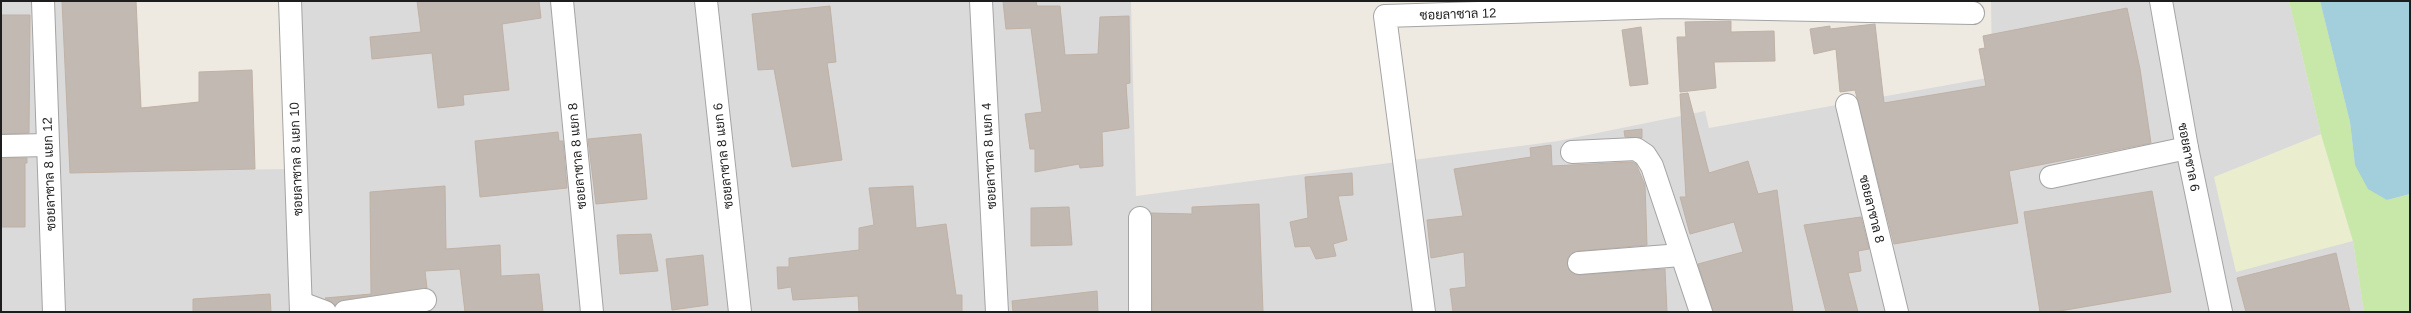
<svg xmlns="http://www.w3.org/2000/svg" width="2411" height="313" font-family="Helvetica,Sarabun,sans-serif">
<rect width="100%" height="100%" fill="#eeeae2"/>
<polygon fill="#dbdada" points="1,1 62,1 70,173 285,169 283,1 1131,1 1136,196 1558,141 1705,111 1709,128 1992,77 1991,1 2289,1 2321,134 2353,241 2364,312 1,312"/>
<polygon fill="#eaedce" points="2321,134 2353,241 2236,272 2214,177"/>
<polygon fill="#c7e8a8" points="2289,1 2320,1 2350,122 2355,165 2387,200 2410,194 2410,312 2364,312 2353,241 2321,134"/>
<polygon fill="#a3cedb" points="2320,1 2410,1 2410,194 2387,200 2368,189 2355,165 2350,122"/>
<g fill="#c2bab2" stroke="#bfb1a5">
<polygon points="62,1 136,1 141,108 199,102 199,72 252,70 255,169 70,173"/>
<polygon points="417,1 539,1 541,18 502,24 509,90 463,95 464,105 438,108 432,53 372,59 370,37 421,32"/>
<polygon points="1003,1 1036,1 1037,6 1060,6 1065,55 1098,54 1100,17 1129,16 1130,83 1126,84 1129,128 1102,132 1103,166 1080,168 1079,164 1035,172 1035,149 1030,149 1025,114 1042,112 1031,28 1006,29"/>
<polygon points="830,6 836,62 827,63 842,160 792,167 774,69 758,70 752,14"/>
<polygon points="2127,8 2140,69 2151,143 2009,171 2018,223 1894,244 1855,90 1840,92 1836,49 1814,54 1810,29 1830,26 1830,29 1875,24 1884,103 1986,86 1979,49 1985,48 1983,36"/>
<polygon points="1,15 30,15 29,133 1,134"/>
<polygon points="1731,21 1731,32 1774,31 1775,61 1714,62 1716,88 1680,92 1677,37 1686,37 1685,22"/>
<polygon points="1641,27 1648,84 1630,86 1622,30"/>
<polygon points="1688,93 1709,173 1748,161 1758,194 1777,190 1793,312 1713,312 1698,264 1743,252 1734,222 1690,234 1680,197 1686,197 1680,94"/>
<polygon points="1642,129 1642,138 1625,137 1624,131"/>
<polygon points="558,132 559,141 563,141 567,188 480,197 475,141"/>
<polygon points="641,134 647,199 596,204 588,139"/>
<polygon points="1551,145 1552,166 1632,162 1636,164 1645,185 1647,245 1578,251 1568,257 1567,264 1573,274 1580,275 1665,269 1667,312 1453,312 1450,289 1466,287 1464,252 1431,258 1427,220 1463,216 1454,169 1531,157 1530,148"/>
<polygon points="1,158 27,158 27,163 25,163 25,227 1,227"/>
<polygon points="1352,173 1353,195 1338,196 1347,240 1333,244 1336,256 1316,259 1310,246 1295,247 1290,222 1308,218 1305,177"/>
<polygon points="445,186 446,249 500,245 501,276 539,274 543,312 465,312 460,269 425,271 427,288 343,300 335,305 325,298 371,294 370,192"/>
<polygon points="913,186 916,228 946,224 956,295 962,295 962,312 859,312 858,296 793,300 791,287 778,289 777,267 789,267 789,258 859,250 859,228 874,225 869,188"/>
<polygon points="2152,191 2171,292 2054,312 2040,312 2024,212"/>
<polygon points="1259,204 1263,312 1152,312 1151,213 1192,214 1192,207"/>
<polygon points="1069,207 1072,245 1031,246 1031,208"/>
<polygon points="1861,217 1869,249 1858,251 1861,271 1848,273 1858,312 1826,312 1804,225"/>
<polygon points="651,234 658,271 620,274 617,235"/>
<polygon points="2336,253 2350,312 2246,312 2237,278"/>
<polygon points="703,255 708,305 672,310 666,259"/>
<polygon points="1097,291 1098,312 1013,312 1012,301"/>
<polygon points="270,294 271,312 193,312 193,299"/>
</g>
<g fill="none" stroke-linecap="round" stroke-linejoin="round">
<g stroke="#a4a4a4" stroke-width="24">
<g id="minor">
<polyline points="43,1 54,312"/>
<polyline points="290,1 301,312"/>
<polyline points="562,1 592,312"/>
<polyline points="706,1 740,312"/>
<polyline points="981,1 997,312"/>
<polyline points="2161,1 2187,148 2221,312"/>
<polyline points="1847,105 1897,312"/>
<polyline points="1,146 48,145"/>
<polyline points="1572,152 1636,149 1645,155 1652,166 1701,312"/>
<polyline points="2051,177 2187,148"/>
<polyline points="1579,263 1681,255"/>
<polyline points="301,303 325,312"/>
<polyline points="345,312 425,300"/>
<polyline points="1140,312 1140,218"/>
<polyline points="1424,312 1385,16 1669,7 1973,13"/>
</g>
</g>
<use href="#minor" stroke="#fff" stroke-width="22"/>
</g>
<g text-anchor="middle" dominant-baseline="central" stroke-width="3" stroke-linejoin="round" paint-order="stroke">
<g font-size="13" fill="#1d1d1d" stroke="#fff">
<text transform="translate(1458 14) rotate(-2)">ซอยลาซาล 12</text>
<text transform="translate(577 156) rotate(-95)">ซอยลาซาล 8 แยก 8</text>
<text transform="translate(723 156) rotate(-96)">ซอยลาซาล 8 แยก 6</text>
<text transform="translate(989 156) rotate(-93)">ซอยลาซาล 8 แยก 4</text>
<text transform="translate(2189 157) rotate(79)">ซอยลาซาล 6</text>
<text transform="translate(296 159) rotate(-92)">ซอยลาซาล 8 แยก 10</text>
<text transform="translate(49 174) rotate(-92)">ซอยลาซาล 8 แยก 12</text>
<text transform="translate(1872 209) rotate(76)">ซอยลาซาล 8</text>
</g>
</g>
<rect width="2411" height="313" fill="none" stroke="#1d1d1d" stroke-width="4"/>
</svg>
